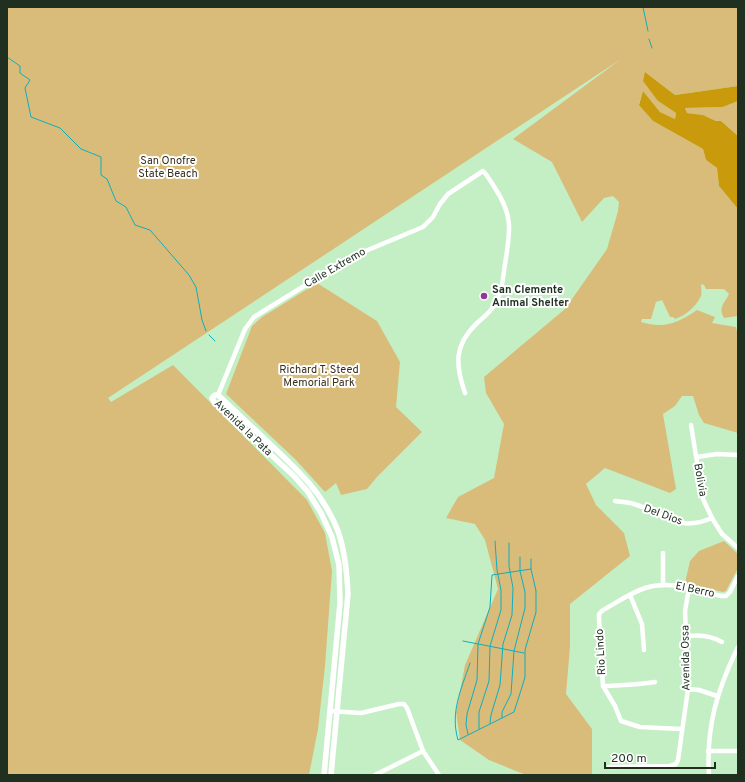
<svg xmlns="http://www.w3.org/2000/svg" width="745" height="782" font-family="Overpass,sans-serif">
<rect width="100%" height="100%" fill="#c4efc5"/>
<g fill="#dabc7a">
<path d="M7,7H738V86L675,95L645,72L658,101L676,113L675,119L660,112L643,91L639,104L653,121L703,149L706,160L717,168L719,186L738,209V316L724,318C718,307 724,304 729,294L724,289H706L704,285L701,284C701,288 702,293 701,296C696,307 685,316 675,319L673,317H670L662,300L656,302L651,319H642L641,322C664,329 678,323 697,310L715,317L712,323L736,327L738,336V433L704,423L699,415L693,396H682L675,406L663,414L676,489L670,493L605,468L586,484L596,505L624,533L630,556L570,604V647L566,694L592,729V775H526L489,760L460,740L456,712L465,665L498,589L485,540L475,524L446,518L458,497L494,478L504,424L486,393L484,377L565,309L607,249L618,211L619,202L613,196L604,198L582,222L552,162L513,139L621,59L108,398L111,402L173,365L307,500L325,533L332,571L325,666L318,729L309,775H7Z"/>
<polygon points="738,101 738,136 721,121 716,121 703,115 687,113 685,108 723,107"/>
<polygon points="317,283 377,321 400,362 396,407 422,432 377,477 367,489 341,495 336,483 325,492 295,459 226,394 252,326 262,317"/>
<polygon points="724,541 738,554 738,568 726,591 723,592 685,583 690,561 699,551"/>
</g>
<polygon fill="#ca9a0d" points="645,72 675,95 738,86 738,101 723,107 685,108 687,113 703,115 716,121 721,121 738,136 738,209 719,186 717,168 706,160 703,149 653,121 639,105 643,91 660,112 675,119 676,113 658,101 643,81"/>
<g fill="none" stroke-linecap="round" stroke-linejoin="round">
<g stroke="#11adbc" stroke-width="1">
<polyline points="643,7 648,31"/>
<polyline points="649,39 652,48"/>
<polyline points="7,57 20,66 20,73 30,80 25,88 31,117 60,128 81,149 101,157 101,175 107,179 116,201 126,207 135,225 150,230 189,275 196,287 202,320 206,331"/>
<polyline points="209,335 215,341"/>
<polyline points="463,641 524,653"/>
<path d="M470,663C461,690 450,712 458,740L514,712L522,687L525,677V650L536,612V591L531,569"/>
<polyline points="502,718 502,712 511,694 514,651 525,608 525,592 520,571 520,557"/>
<polyline points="490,723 491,715 500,685 503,644 512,615 513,588 509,566 509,543"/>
<polyline points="479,729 479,712 489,681 490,646 501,610 501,590 497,570 495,541"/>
<polyline points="468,734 466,725 467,714 477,680 478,644 490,607 492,575 531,569 531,559"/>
</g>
<g stroke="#fff" stroke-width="4.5">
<path d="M218,395L245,329L254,317L351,257L423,227L433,217L440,204L448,194L483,171C488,176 491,182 495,188C514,217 510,232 505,264C503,276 503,289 497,300C493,310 485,316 477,323C454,345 455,364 465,393"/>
<polyline points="691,425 703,499 712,518 722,534 738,548"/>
<polyline points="697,457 717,454 738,455"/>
<path d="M615,501C621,502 628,502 634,504C665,513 677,533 712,518"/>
<polyline points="663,553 663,585"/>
<polyline points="630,595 642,624 644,650"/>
<path d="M685,637C698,634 711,636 722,642"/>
<path d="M603,686C621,685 638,685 655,682"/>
<polyline points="688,689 699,690 717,696"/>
<polyline points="330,711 361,713 399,704 404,704 407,708 423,751 439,775"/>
<path d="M681,729L640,727L621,721L615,706L603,686L599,619V614L603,610C616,603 630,593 645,588C670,580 696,590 721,596H726L730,592L738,576"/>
<polyline points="708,751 738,751"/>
<polyline points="609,767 670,766 676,764 678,760 688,689 685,611 689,588"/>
<polyline points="375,775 423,751"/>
<path d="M709,775C706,727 717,690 738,647"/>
</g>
<path stroke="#fff" stroke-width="5.5" d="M324,775L340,603L339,565L332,537L321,513L308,492L294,476L214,402L212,398L215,395H218C235,411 252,427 269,443C298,470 323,493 338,531C345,551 347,573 348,594L331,775"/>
</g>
<circle fill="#96349b" stroke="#fff" stroke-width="1.5" cx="484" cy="296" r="4"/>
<g text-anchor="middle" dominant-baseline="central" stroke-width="4" stroke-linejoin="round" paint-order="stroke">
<g font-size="11" fill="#382f1b" stroke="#fff">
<text x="168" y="161">San Onofre<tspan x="168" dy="13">State Beach</tspan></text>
<text x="319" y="370">Richard T. Steed<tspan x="319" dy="13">Memorial Park</tspan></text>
</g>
<g font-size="11" fill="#1f3020" stroke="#fff">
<text transform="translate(335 268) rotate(-30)">Calle Extremo</text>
<text transform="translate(243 428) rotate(44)">Avenida la Pata</text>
<text transform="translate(700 480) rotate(80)">Bolivia</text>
<text transform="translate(663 515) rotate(20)">Del Dios</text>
<text transform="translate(695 590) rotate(12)">El Berro</text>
<text transform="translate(601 652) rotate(-93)">Rio Lindo</text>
<text transform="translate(686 658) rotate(-91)">Avenida Ossa</text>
</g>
<g font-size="11" font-weight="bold" fill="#1f3020" stroke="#fff" text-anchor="start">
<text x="492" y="290">San Clemente<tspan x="492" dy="13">Animal Shelter</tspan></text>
</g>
</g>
<rect width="745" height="782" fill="none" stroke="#1f3020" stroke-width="16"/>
<path d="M605 762v6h110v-6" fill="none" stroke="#1f3020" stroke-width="2"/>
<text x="611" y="762" font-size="12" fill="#1f3020" stroke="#ffffff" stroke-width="3" paint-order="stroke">200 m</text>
</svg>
